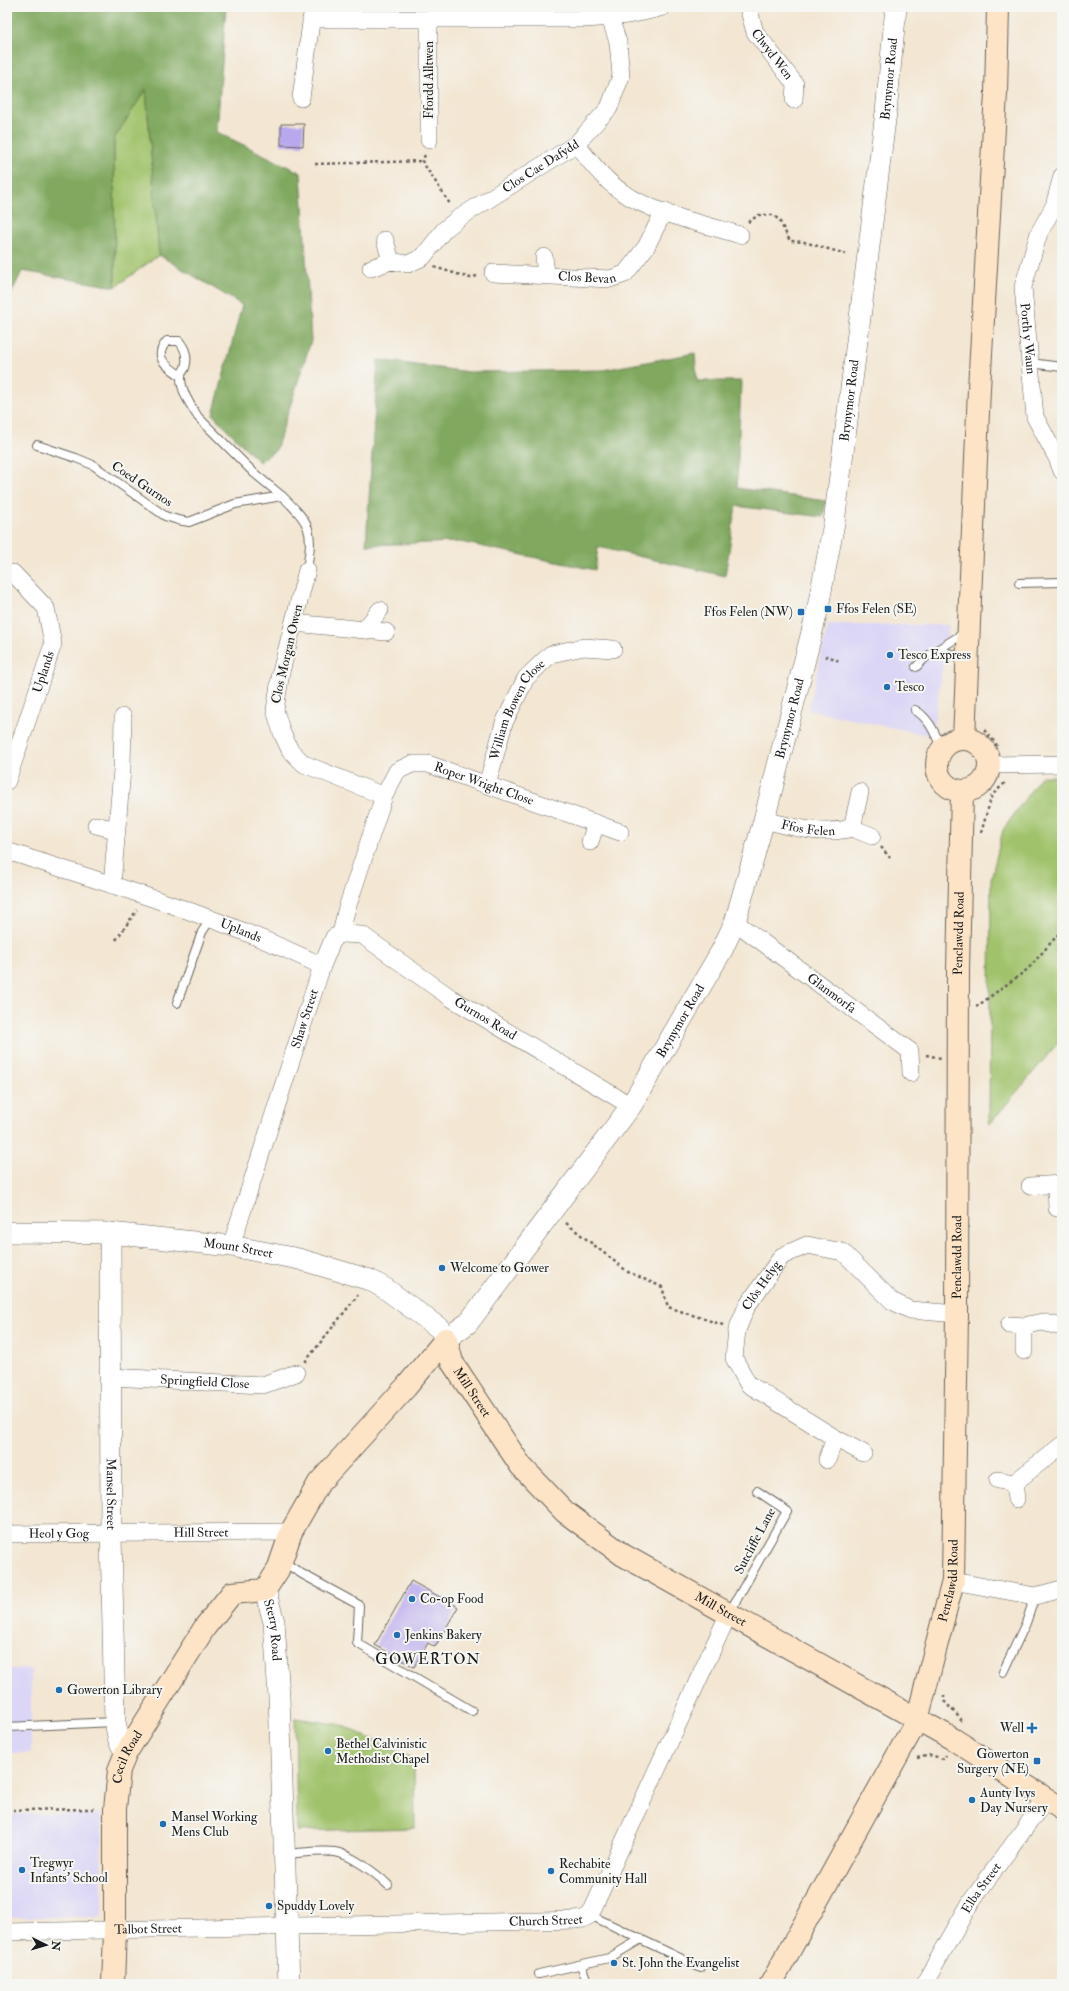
<svg xmlns="http://www.w3.org/2000/svg" width="1069" height="1991" font-family="'IM FELL Double Pica',serif">
<rect width="100%" height="100%" fill="#f6f6f2"/>
<filter id="ink" filterUnits="userSpaceOnUse"><feTurbulence type="fractalNoise" baseFrequency=".025" numOctaves="2"/><feDisplacementMap in="SourceGraphic" scale="8" xChannelSelector="R" yChannelSelector="G"/><feConvolveMatrix kernelMatrix="1 2 1 2 8 2 1 2 1" color-interpolation-filters="sRGB"/></filter>
<filter id="wash" filterUnits="userSpaceOnUse"><feTurbulence type="fractalNoise" baseFrequency=".012" numOctaves="4" result="noise"/><feDisplacementMap in="SourceGraphic" scale="16" xChannelSelector="R" yChannelSelector="G"/><feGaussianBlur stdDeviation="0.9" result="paint"/><feColorMatrix in="noise" values="0 0 0 0 0 0 0 0 0 0 0 0 0 0 0 0 0 1.4 0 .05"/><feComposite in="paint" operator="in"/></filter>
<g filter="url(#wash)">
<rect width="100%" height="100%" fill="#f3e6d2"/>
<g fill="#dcd6f6">
<polygon points="828,625 949,625 932,736 808,710"/>
<rect x="7" y="1669" width="24" height="84"/>
<polygon points="7,1814 101,1814 102,1917 7,1917"/>
</g>
<g fill="#a0c26b" stroke="#5e6f44">
<polygon points="146,88 159,255 115,287 114,139"/>
<polygon points="1041,776 1062,776 1062,1038 989,1125 991,879 1003,830"/>
<polygon points="295,1718 342,1725 414,1759 415,1828 297,1831"/>
</g>
<g fill="#80a85f" stroke="#4e623e">
<polygon points="7,7 226,7 217,132 301,173 311,341 276,450 259,462 213,415 242,305 159,255 146,89 114,139 115,287 22,271 7,303"/>
<polygon points="695,353 697,381 741,381 737,488 826,501 823,517 736,506 725,576 598,547 595,570 460,542 366,545 378,360 469,372 603,370"/>
</g>
<g id="blocks">
<g fill="#b9a8ee">
<polygon points="281,124 304,124 303,146 281,145"/>
<polygon points="411,1581 458,1607 435,1647 428,1643 414,1667 375,1645"/>
</g>
</g>
</g>
<g filter="url(#ink)">
<use href="#blocks" fill-opacity="0" stroke="#67635c" stroke-width="1"/>
<g fill="none" stroke-linecap="round" stroke-linejoin="round">
<g stroke="#67635c" stroke-width="10">
<g id="service">
<polyline points="1030,363 1062,367"/>
<path d="M181,376C167,366 152,358 167,341H179C186,349 188,358 185,368C184,370 181,373 181,376C180,390 191,406 198,417L254,473L282,496"/>
<path d="M37,445L76,458L93,465L165,516L178,520L189,522L235,504L282,496C312,525 313,530 307,570"/>
<polyline points="1019,583 1062,582"/>
<polyline points="937,650 956,655 966,660"/>
<polyline points="916,667 926,657 966,632"/>
<path d="M915,710C930,719 935,734 942,749"/>
<polyline points="177,1003 202,932 210,920"/>
<polyline points="282,1561 302,1574 359,1605 357,1643 472,1711"/>
<polyline points="729,1613 787,1511 757,1491"/>
<polyline points="1003,1672 1026,1623 1035,1596"/>
<polyline points="7,1727 114,1722"/>
<path d="M285,1854C302,1853 319,1850 335,1852C350,1854 377,1874 388,1885"/>
<polyline points="590,1915 701,1968"/>
<polyline points="581,1965 588,1984"/>
<polyline points="539,1974 609,1958 641,1939"/>
</g>
</g>
<g stroke="#67635c" stroke-width="18">
<g id="minor">
<path id="s1" d="M748,7L755,32L795,84L794,100"/>
<path d="M311,19H584C611,18 637,15 663,7"/>
<polyline points="301,98 313,7"/>
<polyline points="429,140 429,20"/>
<path d="M576,144C592,164 608,185 630,197C663,216 704,224 740,235"/>
<path id="s2" d="M1062,176L1054,206L1039,233L1023,287L1035,417L1057,458L1062,471"/>
<polyline points="385,240 391,261"/>
<polyline points="544,257 546,275"/>
<path id="s3" d="M371,268L391,261L408,264L423,257L444,230L459,218L576,144L609,108L621,76L618,42L610,18"/>
<path id="s4" d="M493,273L610,279L625,274L646,247L664,211"/>
<polyline points="307,570 281,672 275,710 282,733 290,750 304,764 384,796"/>
<polyline points="294,623 386,632"/>
<polyline points="365,629 380,610"/>
<polyline points="989,765 1062,764"/>
<path id="s5" d="M7,781L53,644L46,608L13,573"/>
<path id="s6" d="M487,785L504,723L526,678L551,654L584,647L613,649"/>
<path id="s7" d="M764,820C793,827 822,836 852,828L860,792"/>
<polyline points="96,825 116,830"/>
<polyline points="852,828 872,836"/>
<polyline points="590,842 596,823"/>
<path id="s8" d="M7,851C112,885 224,918 322,966"/>
<polyline points="112,885 122,770 123,717"/>
<path id="s9" d="M735,922L910,1051L911,1073"/>
<path id="s10" d="M341,934L362,935L451,998L631,1106"/>
<polyline points="1056,1185 1057,1208"/>
<polyline points="1030,1186 1062,1184"/>
<path id="s11" d="M231,1246L322,966L334,937L341,934L346,911L384,796L397,771L412,764H428L620,832"/>
<polyline points="1009,1325 1024,1326 1042,1322 1062,1327"/>
<polyline points="1024,1351 1024,1326"/>
<path id="s12" d="M111,1377L263,1385L296,1373"/>
<path id="s13" d="M863,1453L835,1438L748,1384L734,1358L737,1330L747,1306L782,1256L807,1245L843,1252L892,1301L910,1310L957,1314"/>
<polyline points="827,1460 835,1438"/>
<polyline points="998,1480 1014,1483 1062,1445"/>
<polyline points="1014,1483 1016,1499"/>
<path id="s14" d="M7,1534L291,1532"/>
<polyline points="953,1581 1035,1596 1062,1589"/>
<path id="s15" d="M7,1932L540,1921L575,1920L583,1919L590,1915L729,1613"/>
<path id="s16" d="M924,1984L972,1900L1047,1798"/>
</g>
</g>
<g stroke="#67635c" stroke-width="22">
<g id="tertiary">
<path id="s17" d="M7,1232L110,1233L231,1246L299,1259L370,1280L386,1289L439,1328L446,1339L468,1323L631,1106L722,950L735,922L764,820L817,612L834,523L886,112L896,7"/>
<path id="s18" d="M110,1233L111,1534L115,1722L119,1741L126,1753"/>
<path id="s19" d="M265,1590L274,1622L279,1697L289,1984"/>
</g>
</g>
<g stroke="#67635c" stroke-width="24">
<g id="secondary">
<polyline points="964,739 979,389 996,93 998,7"/>
<circle cx="963" cy="765" r="26"/>
<path id="s20" d="M446,1339L452,1362L521,1466L565,1512L623,1555L953,1739L1062,1809"/>
<path id="s21" d="M113,1984L115,1931V1809L119,1770L126,1753L205,1627L232,1593L265,1590L278,1570L291,1532L319,1483L406,1387L446,1339"/>
<path id="s22" d="M771,1984L917,1720L953,1581L957,1314L958,970L962,791"/>
</g>
</g>
<g stroke="#67635c" stroke-width="2.5" stroke-dasharray="3 3" stroke-linecap="butt">
<polyline points="425,155 422,161 450,204"/>
<polyline points="315,164 422,161"/>
<polyline points="748,222 759,215 773,215 779,220 790,241 804,242 846,254"/>
<polyline points="434,267 470,278 477,276"/>
<polyline points="825,656 836,659 838,661"/>
<polyline points="984,730 996,743 997,749"/>
<polyline points="981,833 992,795 1005,783 1004,781"/>
<polyline points="881,847 890,858"/>
<polyline points="116,940 137,910"/>
<polyline points="976,1007 1028,969 1062,930"/>
<polyline points="926,1055 941,1058"/>
<polyline points="566,1223 628,1272 662,1287 668,1307 723,1325"/>
<polyline points="305,1362 358,1295"/>
<polyline points="944,1695 944,1701 961,1719 960,1723"/>
<polyline points="917,1758 931,1755 943,1759 945,1755"/>
<polyline points="7,1810 96,1809"/>
</g>
<use href="#service" stroke="#fff" stroke-width="8"/>
<use href="#minor" stroke="#fff" stroke-width="17"/>
<use href="#tertiary" stroke="#fff" stroke-width="21"/>
<use href="#secondary" stroke="#fee4c6" stroke-width="22"/>
</g>
</g>
<g fill="#1f6fb2" stroke="#f6f6f2" stroke-width="1.5">
<rect x="824" y="605" width="8" height="8" rx="2"/>
<rect x="797" y="608" width="8" height="8" rx="2"/>
<circle cx="890" cy="655" r="4"/>
<circle cx="887" cy="687" r="4"/>
<circle cx="442" cy="1268" r="4"/>
<circle cx="412" cy="1599" r="4"/>
<circle cx="397" cy="1635" r="4"/>
<circle cx="59" cy="1690" r="4"/>
<path d="M1030 1722h4v4h4v4h-4v4h-4v-4h-4v-4h4z"/>
<circle cx="328" cy="1751" r="4"/>
<rect x="1033" y="1757" width="8" height="8" rx="2"/>
<circle cx="972" cy="1800" r="4"/>
<circle cx="163" cy="1824" r="4"/>
<circle cx="22" cy="1870" r="4"/>
<circle cx="551" cy="1871" r="4"/>
<circle cx="269" cy="1906" r="4"/>
<circle cx="614" cy="1963" r="4"/>
</g>
<g text-anchor="middle" dominant-baseline="central" stroke-width="4" stroke-linejoin="round" paint-order="stroke">
<g font-size="13" fill="#1c1c1c" stroke="#f6f6f2">
<text stroke="none"><textPath href="#s1" startOffset="54">Clwyd Wen</textPath></text>
<text stroke="none"><textPath href="#s17" startOffset="1834">Brynymor Road</textPath></text>
<text transform="translate(429 80) rotate(-90)">Ffordd Alltwen</text>
<text stroke="none"><textPath href="#s3" startOffset="205">Clos Cae Dafydd</textPath></text>
<text stroke="none"><textPath href="#s4" startOffset="94">Clos Bevan</textPath></text>
<text stroke="none"><textPath href="#s2" startOffset="170">Porth y Waun</textPath></text>
<text stroke="none"><textPath href="#s17" startOffset="1510">Brynymor Road</textPath></text>
<text transform="translate(142 484) rotate(34)">Coed Gurnos</text>
<text transform="translate(287 654) rotate(-77)">Clos Morgan Owen</text>
<text stroke="none"><textPath href="#s5" startOffset="115">Uplands</textPath></text>
<text stroke="none"><textPath href="#s6" startOffset="82">William Bowen Close</textPath></text>
<text stroke="none"><textPath href="#s17" startOffset="1186">Brynymor Road</textPath></text>
<text stroke="none"><textPath href="#s11" startOffset="598">Roper Wright Close</textPath></text>
<text stroke="none"><textPath href="#s7" startOffset="45">Ffos Felen</textPath></text>
<text stroke="none"><textPath href="#s8" startOffset="247">Uplands</textPath></text>
<text stroke="none"><textPath href="#s22" startOffset="1093">Penclawdd Road</textPath></text>
<text stroke="none"><textPath href="#s9" startOffset="120">Glanmorfa</textPath></text>
<text stroke="none"><textPath href="#s11" startOffset="239">Shaw Street</textPath></text>
<text stroke="none"><textPath href="#s10" startOffset="170">Gurnos Road</textPath></text>
<text stroke="none"><textPath href="#s17" startOffset="862">Brynymor Road</textPath></text>
<text stroke="none"><textPath href="#s17" startOffset="232">Mount Street</textPath></text>
<text stroke="none"><textPath href="#s22" startOffset="769">Penclawdd Road</textPath></text>
<text stroke="none"><textPath href="#s13" startOffset="243">Clôs Helyg</textPath></text>
<text stroke="none"><textPath href="#s12" startOffset="94">Springfield Close</textPath></text>
<text stroke="none"><textPath href="#s20" startOffset="60">Mill Street</textPath></text>
<text stroke="none"><textPath href="#s18" startOffset="261">Mansel Street</textPath></text>
<text stroke="none"><textPath href="#s14" startOffset="194">Hill Street</textPath></text>
<text stroke="none"><textPath href="#s14" startOffset="52">Heol y Gog</textPath></text>
<text transform="translate(755 1541) rotate(-62)">Sutcliffe Lane</text>
<text stroke="none"><textPath href="#s22" startOffset="445">Penclawdd Road</textPath></text>
<text stroke="none"><textPath href="#s20" startOffset="396">Mill Street</textPath></text>
<text stroke="none"><textPath href="#s19" startOffset="41">Sterry Road</textPath></text>
<text stroke="none"><textPath href="#s21" startOffset="229">Cecil Road</textPath></text>
<text stroke="none"><textPath href="#s16" startOffset="112">Elba Street</textPath></text>
<text stroke="none"><textPath href="#s15" startOffset="539">Church Street</textPath></text>
<text stroke="none"><textPath href="#s15" startOffset="141">Talbot Street</textPath></text>
</g>
<g font-size="13" fill="#1c1c1c" stroke="#f6f6f2" text-anchor="start">
<text x="836" y="609">Ffos Felen (SE)</text>
<text x="793" y="612" text-anchor="end">Ffos Felen (NW)</text>
<text x="898" y="655">Tesco Express</text>
<text x="895" y="687">Tesco</text>
<text x="450" y="1268">Welcome to Gower</text>
<text x="420" y="1599">Co-op Food</text>
<text x="405" y="1635">Jenkins Bakery</text>
<text x="67" y="1690">Gowerton Library</text>
<text x="1024" y="1728" text-anchor="end">Well</text>
<text x="336" y="1744">Bethel Calvinistic<tspan x="336" dy="15">Methodist Chapel</tspan></text>
<text x="1029" y="1754" text-anchor="end">Gowerton<tspan x="1029" dy="15">Surgery (NE)</tspan></text>
<text x="980" y="1793">Aunty Ivys<tspan x="980" dy="15">Day Nursery</tspan></text>
<text x="171" y="1817">Mansel Working<tspan x="171" dy="15">Mens Club</tspan></text>
<text x="30" y="1863">Tregwyr<tspan x="30" dy="15">Infants' School</tspan></text>
<text x="559" y="1864">Rechabite<tspan x="559" dy="15">Community Hall</tspan></text>
<text x="277" y="1906">Spuddy Lovely</text>
<text x="622" y="1963">St. John the Evangelist</text>
</g>
<g font-size="15" letter-spacing="1" fill="#1c1c1c" stroke="#f6f6f2">
<text x="428" y="1659">GOWERTON</text>
</g>
</g>
<rect width="1069" height="1991" fill="none" stroke="#f6f6f2" stroke-width="24"/>
<g transform="translate(46 1945) rotate(95)" stroke="#f6f6f2" stroke-width="3" paint-order="stroke">
<path d="M0-3L7 15L0 10L-7 15Z" fill="#1c1c1c"/>
<text y="-6" font-size="11" font-weight="bold" text-anchor="middle" fill="#1c1c1c">N</text>
</g>
</svg>
